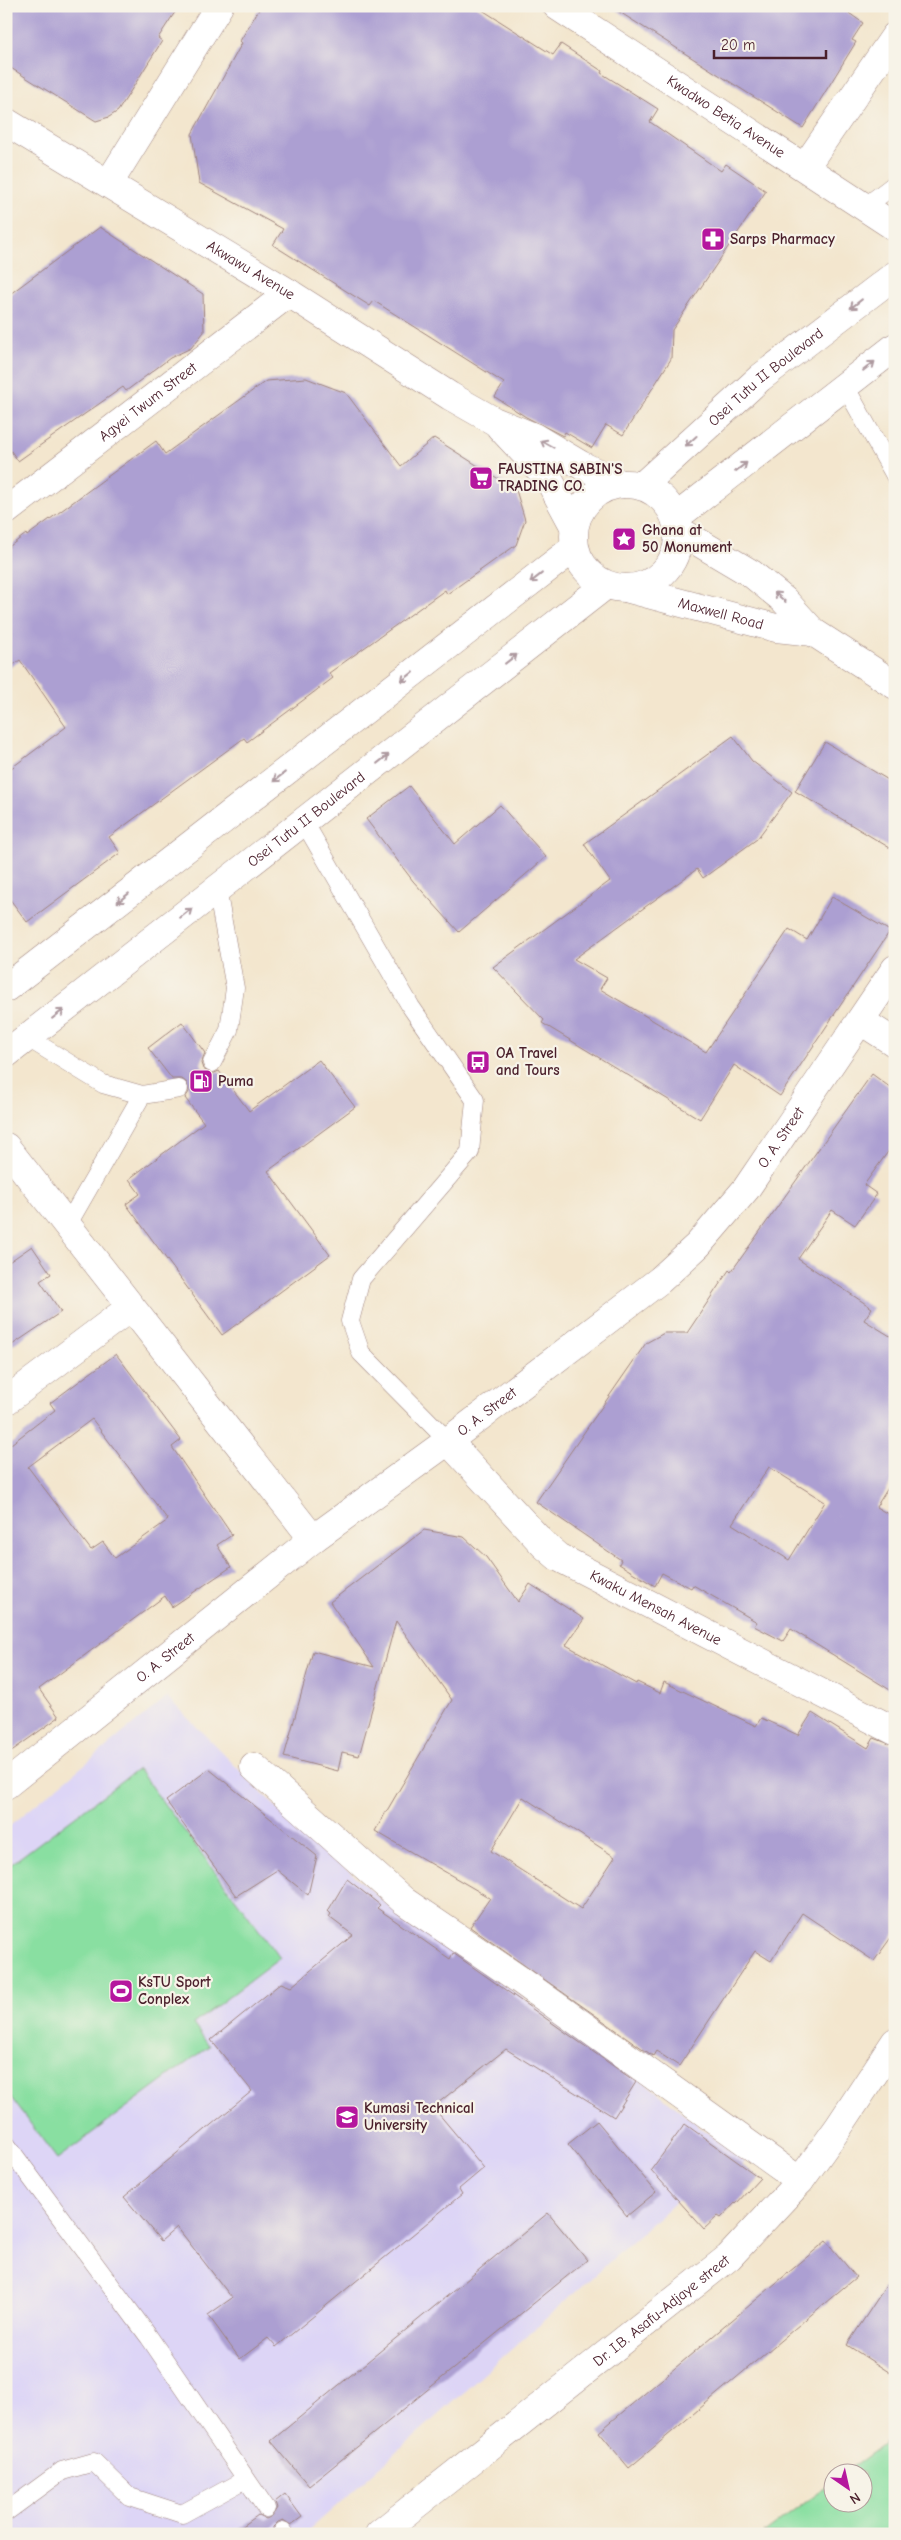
<svg xmlns="http://www.w3.org/2000/svg" width="901" height="2540" font-family="'Comic Neue',sans-serif">
<rect width="100%" height="100%" fill="#f7f3e8"/>
<filter id="ink" filterUnits="userSpaceOnUse"><feTurbulence type="fractalNoise" baseFrequency=".02" numOctaves="2"/><feDisplacementMap in="SourceGraphic" scale="10" xChannelSelector="R" yChannelSelector="G"/><feConvolveMatrix kernelMatrix="1 2 1 2 8 2 1 2 1" color-interpolation-filters="sRGB"/></filter>
<filter id="wash" filterUnits="userSpaceOnUse"><feTurbulence type="fractalNoise" baseFrequency=".0096" numOctaves="4" result="noise"/><feDisplacementMap in="SourceGraphic" scale="20" xChannelSelector="R" yChannelSelector="G"/><feGaussianBlur stdDeviation="1.12" result="paint"/><feColorMatrix in="noise" values="0 0 0 0 0 0 0 0 0 0 0 0 0 0 0 0 0 1.4 0 .05"/><feComposite in="paint" operator="in"/></filter>
<g filter="url(#wash)">
<rect width="100%" height="100%" fill="#f3e6ce"/>
<polygon fill="#ddd5f6" points="167,1697 278,1809 394,1910 632,2072 744,2162 722,2189 704,2177 305,2534 6,2534 6,1829"/>
<g fill="#89dfa1" stroke="#6a7f66">
<polygon points="138,1769 280,1958 193,2024 209,2046 57,2159 6,2091 6,1868"/>
<polygon points="895,2436 895,2534 763,2534 833,2482 834,2502 864,2502 864,2472 846,2472"/>
</g>
<g id="blocks">
<g fill="#ac9fd2" fill-rule="evenodd">
<polygon points="6,6 179,6 158,38 162,41 118,111 109,117 96,121 6,65"/>
<polygon points="261,6 476,6 553,55 561,44 602,71 601,73 658,109 650,122 721,171 726,164 766,191 672,330 671,359 623,435 606,425 592,448 565,432 563,436 526,417 495,397 504,383 374,301 370,306 273,245 283,229 199,183 192,134 242,43 240,41"/>
<polygon points="610,6 839,6 863,23 852,40 856,42 803,128"/>
<polygon points="100,227 203,294 204,332 191,348 170,358 126,391 123,387 18,461 6,444 6,297"/>
<polygon points="306,378 346,393 401,466 434,438 516,490 525,520 516,545 447,594 445,590 329,673 333,678 247,742 244,738 109,837 120,853 27,922 6,894 6,772 66,727 20,660 6,670 6,549 26,534 27,536 156,441 165,454 266,381"/>
<polygon points="733,736 752,761 792,792 757,839 703,878 697,869 574,959 607,978 600,989 706,1052 789,929 807,940 832,897 890,931 780,1096 734,1065 700,1119 542,1023 544,1020 493,967 610,881 584,844"/>
<polygon points="825,742 895,784 895,851 795,791"/>
<polygon points="409,786 455,844 500,805 546,857 459,932 413,881 366,819"/>
<polygon points="182,1022 205,1053 201,1063 203,1069 212,1074 219,1071 249,1111 319,1060 355,1107 268,1171 330,1255 222,1335 126,1204 140,1194 129,1179 204,1123 185,1098 189,1092 187,1083 182,1079 172,1079 148,1048"/>
<path d="M872,1074L895,1091V1142L864,1185L877,1194L855,1225L832,1210L798,1259L872,1308L864,1320L895,1339V1477L876,1507L895,1518V1693L791,1629L783,1641L754,1626L757,1622L693,1585L691,1588L662,1573L655,1586L619,1564L621,1560L536,1502L646,1343L664,1333H687L729,1270L731,1272ZM769,1467L825,1502L789,1560L732,1524Z"/>
<polygon points="32,1246 51,1274 40,1281 61,1312 6,1349 6,1264"/>
<path d="M116,1354L181,1440L172,1447L232,1535L217,1545L231,1567L172,1607L165,1596L39,1689L59,1717L6,1755V1438L11,1444L55,1410L50,1403ZM92,1419L168,1520L115,1558L103,1542L91,1550L28,1467Z"/>
<path d="M424,1530L464,1537L486,1557L518,1602L530,1584L584,1619L566,1645L636,1684L637,1682L660,1693L664,1682L756,1726L761,1718L798,1735L812,1713L868,1748L874,1738L895,1746V1932L874,1961L802,1913L771,1961L755,1951L679,2066L656,2051L653,2056L470,1927L490,1898L375,1831L452,1700L396,1621L359,1756L342,1752L338,1771L284,1757L313,1651L374,1667L330,1602ZM523,1797L615,1857L581,1909L491,1851Z"/>
<polygon points="209,1769 317,1856 308,1895 277,1870 236,1896 166,1801"/>
<polygon points="347,1879 380,1905 377,1908 450,1959 453,1953 636,2082 614,2117 506,2049 433,2107 484,2168 459,2189 462,2194 276,2347 268,2338 240,2359 208,2315 232,2298 177,2227 161,2241 124,2197 252,2091 211,2040 281,1983 291,1987 353,1935 329,1917 331,1914 328,1911"/>
<polygon points="597,2121 656,2192 627,2216 568,2144"/>
<polygon points="685,2124 760,2178 736,2204 735,2203 721,2218 718,2216 704,2229 651,2170"/>
<polygon points="548,2213 587,2260 309,2486 271,2441"/>
<polygon points="826,2241 856,2277 629,2468 599,2432"/>
<polygon points="895,2272 895,2376 847,2345"/>
<polygon points="285,2494 302,2517 291,2525 283,2520 278,2522 273,2527 273,2534 232,2534 258,2515 266,2519 272,2516 277,2508 275,2502"/>
</g>
</g>
</g>
<g filter="url(#ink)">
<use href="#blocks" fill-opacity="0" stroke="#9e827c" stroke-width="1"/>
<g fill="none" stroke-linecap="round" stroke-linejoin="round">
<g stroke="#9e827c" stroke-width="19">
<g id="lane">
<polyline points="866,206 895,184"/>
<polyline points="845,386 895,476"/>
<polyline points="303,820 411,1007 475,1100 470,1152 361,1279 350,1321 361,1353 448,1441"/>
<polyline points="28,1038 103,1084 142,1095 179,1089"/>
<polyline points="212,1063 229,1030 235,988 217,889"/>
<polyline points="68,1224 142,1095"/>
<polyline points="6,2144 149,2337 266,2508"/>
<polyline points="6,2512 62,2471 94,2462 130,2497 182,2514 246,2479"/>
<polyline points="283,2531 285,2534"/>
</g>
</g>
<g stroke="#9e827c" stroke-width="29">
<g id="street">
<path id="s1" d="M557,6L895,227"/>
<polyline points="805,167 895,36"/>
<polyline points="109,183 219,6"/>
<path id="s2" d="M6,511L289,293"/>
<polyline points="861,1021 895,1043"/>
<polyline points="6,1147 313,1539"/>
<polyline points="6,1401 131,1307"/>
<path id="s3" d="M448,1441L544,1545L558,1557L895,1731"/>
<polyline points="254,1767 404,1901 520,1980 800,2181"/>
<path id="s4" d="M6,1785L313,1539L448,1441L660,1280L698,1245L746,1189L895,969"/>
<path id="s5" d="M379,2534L729,2257L800,2181L838,2128L895,2042"/>
</g>
</g>
<g stroke="#9e827c" stroke-width="29">
<g id="secondary">
<path id="s6" d="M6,122L289,293L450,396L494,421L534,437L581,465L621,484"/>
<polyline points="500,427 548,478 574,526"/>
<circle cx="626" cy="536" r="52"/>
<path id="s7" d="M642,486L760,378L895,275"/>
<polyline points="675,518 895,347"/>
<polyline points="678,530 752,574 784,600 813,632 895,685"/>
<path id="s8" d="M629,589L776,628L813,632"/>
<polyline points="6,988 574,548"/>
<path id="s9" d="M6,1054L606,585"/>
</g>
</g>
<use href="#lane" stroke="#fff" stroke-width="18"/>
<use href="#street" stroke="#fff" stroke-width="28"/>
<use href="#secondary" stroke="#fff" stroke-width="28"/>
</g>
<defs><path id="oneway-shaft" d="M-6 0H5M1.5-3L5.5 0L1.5 3" fill="none" stroke-width="1.6" stroke-linecap="round" stroke-linejoin="round" transform="scale(1.25)"/></defs>
<g stroke="#ae9aa0">
<use href="#oneway-shaft" transform="translate(856 304) rotate(142)"/>
<use href="#oneway-shaft" transform="translate(869 366) rotate(-38)"/>
<use href="#oneway-shaft" transform="translate(691 441) rotate(138)"/>
<use href="#oneway-shaft" transform="translate(547 444) rotate(-151)"/>
<use href="#oneway-shaft" transform="translate(741 467) rotate(-38)"/>
<use href="#oneway-shaft" transform="translate(536 578) rotate(142)"/>
<use href="#oneway-shaft" transform="translate(780 597) rotate(-139)"/>
<use href="#oneway-shaft" transform="translate(511 659) rotate(-38)"/>
<use href="#oneway-shaft" transform="translate(407 677) rotate(142)"/>
<use href="#oneway-shaft" transform="translate(383 759) rotate(-38)"/>
<use href="#oneway-shaft" transform="translate(279 777) rotate(142)"/>
<use href="#oneway-shaft" transform="translate(123 898) rotate(142)"/>
<use href="#oneway-shaft" transform="translate(186 913) rotate(-38)"/>
<use href="#oneway-shaft" transform="translate(58 1014) rotate(-38)"/>
</g>
</g>
<defs>
<g id="pharmacy-square" transform="scale(1.25)"><rect x="-9" y="-9" width="18" height="18" rx="4" fill="#b5179e" stroke="#f7f3e8"/><path d="M-2-6h4v4h4v4h-4v4h-4v-4h-4v-4h4Z" fill="#fff"/></g>
<g id="supermarket-square" transform="scale(1.25)"><rect x="-9" y="-9" width="18" height="18" rx="4" fill="#b5179e" stroke="#f7f3e8"/><path d="M-6-5.5h2.5l.6 2H6L4.5 2H-2.5L-4.4-4H-6ZM-1.5 3.2a1.3 1.3 0 1 0 .1 0ZM3 3.2a1.3 1.3 0 1 0 .1 0Z" fill="#fff"/></g>
<g id="sight-square" transform="scale(1.25)"><rect x="-9" y="-9" width="18" height="18" rx="4" fill="#b5179e" stroke="#f7f3e8"/><path d="M0-6L1.8-2.2L6-1.7L2.9 1.2L3.7 5.4L0 3.3L-3.7 5.4L-2.9 1.2L-6-1.7L-1.8-2.2Z" fill="#fff"/></g>
<g id="bus-square" transform="scale(1.25)"><rect x="-9" y="-9" width="18" height="18" rx="4" fill="#b5179e" stroke="#f7f3e8"/><path d="M-5-6H5V4H4V6H2V4H-2V6H-4V4H-5ZM-3.5-4V0h7V-4ZM-3.5 1.2v1.5H-2V1.2ZM2 1.2v1.5H3.5V1.2Z" fill="#fff"/></g>
<g id="fuel-square" transform="scale(1.25)"><rect x="-9" y="-9" width="18" height="18" rx="4" fill="#b5179e" stroke="#f7f3e8"/><path d="M-5.5-6h7V0h2V4h1.3V-2.5L3-4.5l.8-.8L6-3V5H2.5V1h-1V6h-7ZM-4.2-4.7v3.2H.2V-4.7Z" fill="#fff"/></g>
<g id="stadium-square" transform="scale(1.25)"><rect x="-9" y="-9" width="18" height="18" rx="4" fill="#b5179e" stroke="#f7f3e8"/><path d="M0-5a6.5 5 0 1 0 0 10a6.5 5 0 1 0 0-10ZM-3.5-1.8h7v3.6h-7Z" fill="#fff"/></g>
<g id="university-square" transform="scale(1.25)"><rect x="-9" y="-9" width="18" height="18" rx="4" fill="#b5179e" stroke="#f7f3e8"/><path d="M0-5L7-2L0 1L-7-2ZM-4 1L0 2.5L4 1V4Q0 6-4 4Z" fill="#fff"/></g>
</defs>
<g fill-rule="evenodd">
<use href="#pharmacy-square" x="713" y="239"/>
<use href="#supermarket-square" x="481" y="478"/>
<use href="#sight-square" x="624" y="539"/>
<use href="#bus-square" x="478" y="1062"/>
<use href="#fuel-square" x="201" y="1081"/>
<use href="#stadium-square" x="121" y="1991"/>
<use href="#university-square" x="347" y="2117"/>
</g>
<g text-anchor="middle" dominant-baseline="central" stroke-width="4.5" stroke-linejoin="round" paint-order="stroke">
<g font-size="15" fill="#4a1f2b" stroke="#f7f3e8">
<text stroke="none"><textPath href="#s1" startOffset="202">Kwadwo Betia Avenue</textPath></text>
<text stroke="none"><textPath href="#s6" startOffset="286">Akwawu Avenue</textPath></text>
<text stroke="none"><textPath href="#s7" startOffset="165">Osei Tutu II Boulevard</textPath></text>
<text stroke="none"><textPath href="#s2" startOffset="179">Agyei Twum Street</textPath></text>
<text stroke="none"><textPath href="#s8" startOffset="95">Maxwell Road</textPath></text>
<text stroke="none"><textPath href="#s9" startOffset="381">Osei Tutu II Boulevard</textPath></text>
<text stroke="none"><textPath href="#s4" startOffset="1014">O. A. Street</textPath></text>
<text stroke="none"><textPath href="#s4" startOffset="609">O. A. Street</textPath></text>
<text stroke="none"><textPath href="#s3" startOffset="270">Kwaku Mensah Avenue</textPath></text>
<text stroke="none"><textPath href="#s4" startOffset="204">O. A. Street</textPath></text>
<text stroke="none"><textPath href="#s5" startOffset="360">Dr. I.B. Asafu-Adjaye street</textPath></text>
</g>
<g font-size="15" font-weight="bold" fill="#4a1f2b" stroke="#f7f3e8" text-anchor="start">
<text x="730" y="239">Sarps Pharmacy</text>
<text x="498" y="469">FAUSTINA SABIN'S<tspan x="498" dy="17">TRADING CO.</tspan></text>
<text x="642" y="530">Ghana at<tspan x="642" dy="17">50 Monument</tspan></text>
<text x="496" y="1053">OA Travel<tspan x="496" dy="17">and Tours</tspan></text>
<text x="218" y="1081">Puma</text>
<text x="138" y="1982">KsTU Sport<tspan x="138" dy="17">Conplex</tspan></text>
<text x="364" y="2108">Kumasi Technical<tspan x="364" dy="17">University</tspan></text>
</g>
</g>
<rect width="901" height="2540" fill="none" stroke="#f7f3e8" stroke-width="25"/>
<g transform="translate(848 2488) rotate(146)"><circle r="24" fill="#f7f3e8" stroke="#b29e9c"/>
<path d="M0-4L9 19L0 12L-9 19Z" fill="#b5179e"/>
<text y="-8" font-size="14" font-weight="bold" text-anchor="middle" fill="#4a1f2b">N</text>
</g>
<path d="M714 50v8h112v-8" fill="none" stroke="#4a1f2b" stroke-width="2.5"/>
<text x="721" y="50" font-size="15" fill="#4a1f2b" stroke="#f7f3e8" stroke-width="4" paint-order="stroke">20 m</text>
</svg>
